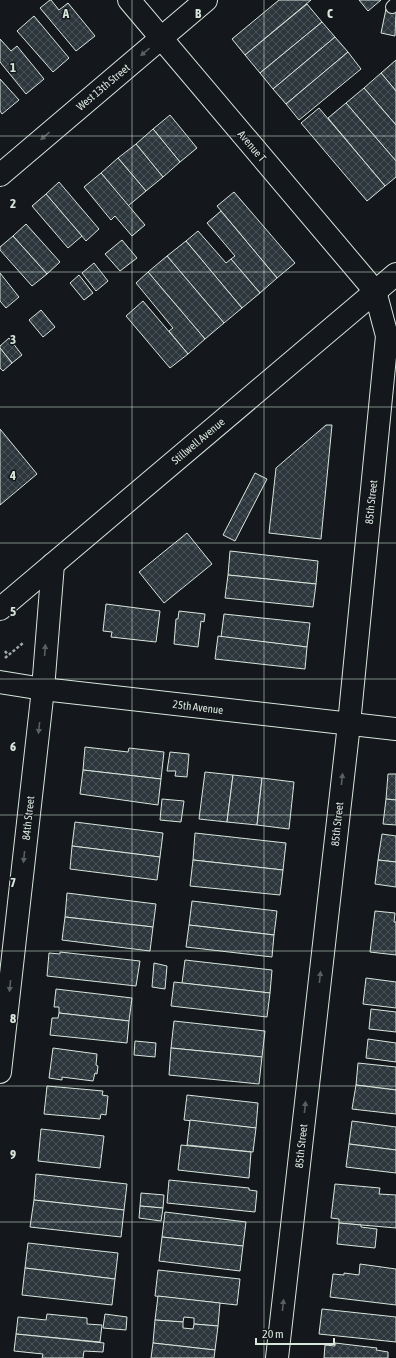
<svg xmlns="http://www.w3.org/2000/svg" width="396" height="1358" font-family="'Asap Condensed',sans-serif">
<defs>
<pattern id="building-cross-hatch" width="8" height="8" patternUnits="userSpaceOnUse"><rect width="8" height="8" fill="#2c363c"/><path d="M0 0l8 8M0 8l8-8" fill="none" stroke="#4a5358"/></pattern>
</defs>
<rect width="100%" height="100%" fill="#14181c"/>
<g fill="url(#building-cross-hatch)" stroke="#d8e6dc">
<polygon points="50,0 51,0 59,10 68,3 95,36 76,51 40,8"/>
<polygon points="279,0 311,0 245,55 232,39"/>
<polygon points="359,0 381,0 368,11"/>
<polygon points="307,4 322,22 260,73 245,55"/>
<polygon points="386,9 396,11 395,36 381,33"/>
<polygon points="34,16 69,58 53,72 17,31"/>
<polygon points="322,22 335,37 273,89 260,73"/>
<polygon points="335,37 348,52 286,104 273,89"/>
<polygon points="0,39 11,51 17,46 44,79 26,94 0,62"/>
<polygon points="348,52 361,69 299,120 286,104"/>
<polygon points="396,60 396,91 381,73"/>
<polygon points="381,73 396,91 396,125 364,88"/>
<polygon points="0,79 19,100 2,114 0,111"/>
<polygon points="364,88 396,125 396,161 346,103"/>
<polygon points="346,103 396,161 396,177 385,186 328,118"/>
<polygon points="319,108 385,186 367,201 301,123"/>
<polygon points="170,115 197,148 180,162 153,129"/>
<polygon points="153,129 180,162 163,177 136,144"/>
<polygon points="136,144 163,177 146,191 118,158"/>
<polygon points="118,158 146,191 128,206 101,173"/>
<polygon points="101,173 145,225 132,236 115,216 111,220 84,187"/>
<polygon points="59,182 99,229 86,241 46,194"/>
<polygon points="234,192 295,263 277,278 217,206"/>
<polygon points="46,194 82,236 68,248 32,206"/>
<polygon points="221,211 277,278 260,293 231,259 235,256 207,223"/>
<polygon points="26,224 60,262 47,274 13,236"/>
<polygon points="198,231 226,263 231,259 260,293 242,308 186,241"/>
<polygon points="13,236 47,274 32,286 0,250 0,247"/>
<polygon points="122,240 137,258 120,271 105,254"/>
<polygon points="186,241 242,308 224,323 167,256"/>
<polygon points="167,256 224,323 205,339 148,272"/>
<polygon points="94,263 108,281 96,291 82,273"/>
<polygon points="148,272 205,339 188,354 169,331 173,328 136,283"/>
<polygon points="0,273 19,297 6,308 0,301"/>
<polygon points="79,275 93,293 84,300 70,283"/>
<polygon points="143,301 188,354 170,368 126,316"/>
<polygon points="41,310 55,327 43,337 29,320"/>
<polygon points="9,338 22,355 12,363 0,348 0,346"/>
<polygon points="0,348 12,363 3,371 0,368"/>
<polygon points="326,425 332,425 321,539 269,533 276,468"/>
<polygon points="0,429 37,474 0,505"/>
<polygon points="255,473 267,479 235,541 223,535"/>
<polygon points="187,533 212,564 164,603 139,572"/>
<polygon points="230,551 318,561 316,584 228,575"/>
<polygon points="228,575 316,584 313,607 225,598"/>
<polygon points="106,604 160,611 156,642 111,637 112,632 103,631"/>
<polygon points="179,611 205,614 204,622 201,621 198,647 174,644 176,619 178,619"/>
<polygon points="224,614 310,623 307,647 221,637"/>
<polygon points="218,636 307,647 305,669 215,659"/>
<polygon points="85,747 128,752 129,748 164,752 161,779 83,770"/>
<polygon points="170,752 189,754 187,777 175,776 176,771 167,771"/>
<polygon points="83,770 161,779 158,805 80,794"/>
<polygon points="205,772 233,775 227,822 199,819"/>
<polygon points="388,774 396,774 396,800 386,799"/>
<polygon points="233,775 262,778 257,825 227,822"/>
<polygon points="262,778 294,782 289,829 257,825"/>
<polygon points="162,799 184,801 181,822 160,820"/>
<polygon points="386,799 396,800 396,825 383,824"/>
<polygon points="75,822 163,833 160,857 72,846"/>
<polygon points="195,833 286,843 283,870 193,860"/>
<polygon points="382,834 396,836 396,862 378,860"/>
<polygon points="72,846 160,857 157,880 70,869"/>
<polygon points="193,860 283,870 280,895 190,886"/>
<polygon points="378,860 396,862 396,887 375,884"/>
<polygon points="67,893 156,904 153,927 65,917"/>
<polygon points="192,901 277,911 274,935 189,925"/>
<polygon points="375,911 395,913 394,922 396,922 396,955 370,952"/>
<polygon points="65,917 153,927 150,951 62,940"/>
<polygon points="189,925 274,935 272,957 186,947"/>
<polygon points="60,952 140,961 136,986 47,976 49,953 60,954"/>
<polygon points="185,960 272,970 270,993 182,983"/>
<polygon points="154,963 167,966 165,989 152,987"/>
<polygon points="366,978 396,982 396,1008 363,1004"/>
<polygon points="174,982 270,993 267,1017 171,1006"/>
<polygon points="56,989 132,998 129,1021 59,1013 59,1007 54,1007"/>
<polygon points="371,1009 396,1012 396,1032 369,1029"/>
<polygon points="59,1013 129,1021 127,1043 50,1035 52,1018 58,1018"/>
<polygon points="174,1021 265,1031 262,1057 171,1048"/>
<polygon points="368,1039 396,1043 396,1062 366,1058"/>
<polygon points="135,1041 156,1043 155,1057 134,1055"/>
<polygon points="53,1048 97,1054 96,1065 98,1066 97,1074 95,1073 93,1081 62,1077 62,1080 49,1078"/>
<polygon points="171,1048 262,1057 259,1084 169,1075"/>
<polygon points="358,1063 396,1067 396,1090 356,1085"/>
<polygon points="356,1085 396,1090 396,1114 352,1109"/>
<polygon points="47,1086 103,1091 102,1095 108,1096 106,1115 101,1114 100,1119 44,1114"/>
<polygon points="187,1095 258,1103 256,1128 184,1120"/>
<polygon points="190,1120 256,1128 253,1152 187,1145"/>
<polygon points="352,1121 396,1127 396,1150 349,1144"/>
<polygon points="41,1129 104,1136 100,1168 38,1161"/>
<polygon points="349,1144 396,1150 396,1173 346,1167"/>
<polygon points="181,1145 251,1152 249,1178 178,1170"/>
<polygon points="36,1174 127,1184 124,1210 34,1200"/>
<polygon points="169,1180 249,1188 249,1190 257,1191 255,1212 167,1203"/>
<polygon points="335,1184 380,1188 379,1194 396,1195 396,1228 339,1223 339,1219 331,1218"/>
<polygon points="141,1193 164,1195 163,1208 140,1206"/>
<polygon points="34,1200 124,1210 121,1237 30,1227"/>
<polygon points="140,1206 163,1208 161,1221 139,1218"/>
<polygon points="165,1212 246,1222 243,1246 162,1237"/>
<polygon points="339,1223 361,1225 361,1227 377,1229 375,1248 337,1244"/>
<polygon points="162,1237 243,1246 240,1271 159,1261"/>
<polygon points="28,1243 118,1253 115,1279 25,1268"/>
<polygon points="360,1264 396,1269 396,1305 330,1297 333,1274 344,1275 344,1273 359,1275"/>
<polygon points="25,1268 115,1279 112,1305 22,1295"/>
<polygon points="158,1270 240,1279 237,1305 155,1296"/>
<polygon points="158,1296 220,1303 218,1326 194,1324 194,1318 184,1317 183,1322 155,1320"/>
<polygon points="322,1309 396,1317 396,1342 319,1334"/>
<polygon points="47,1314 87,1318 87,1324 102,1325 100,1342 16,1334 18,1317 46,1320"/>
<polygon points="105,1314 127,1317 126,1330 103,1328"/>
<polygon points="155,1320 183,1322 183,1328 193,1329 194,1324 218,1326 215,1350 153,1343"/>
<polygon points="16,1334 104,1343 103,1352 84,1351 83,1358 42,1358 43,1354 14,1351"/>
<polygon points="153,1343 215,1350 214,1358 151,1358"/>
<polygon points="335,1343 377,1348 376,1350 388,1352 388,1358 324,1358 325,1345 335,1346"/>
</g>
<g fill="none" stroke-linecap="round" stroke-linejoin="round">
<g stroke="#d8e6dc" stroke-width="14">
<polyline id="service" points="392,7 396,3"/>
</g>
<g stroke="#d8e6dc" stroke-width="24">
<g id="minor">
<polyline points="129,0 375,291 387,336 349,724 277,1358"/>
<polyline points="0,175 206,0"/>
<polyline points="43,689 396,729"/>
<polyline points="0,1072 43,689 53,564"/>
</g>
</g>
<g stroke="#d8e6dc" stroke-width="24">
<polyline id="tertiary" points="0,682 43,689"/>
</g>
<g stroke="#d8e6dc" stroke-width="24">
<polyline id="secondary" points="0,609 396,274"/>
</g>
<g stroke="#9da8a2" stroke-width="2.5" stroke-dasharray="3 2" stroke-linecap="butt">
<polyline points="5,651 8,655"/>
<polyline points="5,658 23,643"/>
</g>
<use href="#service" stroke="#14181c" stroke-width="12"/>
<use href="#minor" stroke="#14181c" stroke-width="22"/>
<use href="#tertiary" stroke="#14181c" stroke-width="22"/>
<use href="#secondary" stroke="#14181c" stroke-width="22"/>
</g>
<defs><path id="oneway-solid" d="M-6-.8H1V-3.2L6.5 0L1 3.2V.8H-6Z"/></defs>
<g fill="#59605f">
<use href="#oneway-solid" transform="translate(145 52) rotate(140)"/>
<use href="#oneway-solid" transform="translate(45 136) rotate(140)"/>
<use href="#oneway-solid" transform="translate(45 650) rotate(-86)"/>
<use href="#oneway-solid" transform="translate(39 728) rotate(96)"/>
<use href="#oneway-solid" transform="translate(342 779) rotate(-84)"/>
<use href="#oneway-solid" transform="translate(24 857) rotate(96)"/>
<use href="#oneway-solid" transform="translate(320 977) rotate(-84)"/>
<use href="#oneway-solid" transform="translate(10 986) rotate(96)"/>
<use href="#oneway-solid" transform="translate(305 1107) rotate(-84)"/>
<use href="#oneway-solid" transform="translate(283 1305) rotate(-84)"/>
</g>
<path fill="none" stroke="#d8e6dc" stroke-width="1" stroke-opacity="0.55" d="M132,0V1358M264,0V1358M0,136H396M0,272H396M0,407H396M0,543H396M0,679H396M0,815H396M0,951H396M0,1086H396M0,1222H396"/>
<g text-anchor="middle" dominant-baseline="central" stroke-width="3" stroke-linejoin="round" paint-order="stroke">
<g font-size="11" fill="#d8e6dc" stroke="#14181c">
<text transform="translate(103 87) rotate(-40)">West 13th Street</text>
<text transform="translate(252 146) rotate(50)">Avenue T</text>
<text transform="translate(198 441) rotate(-40)">Stillwell Avenue</text>
<text transform="translate(371 502) rotate(-84)">85th Street</text>
<text transform="translate(198 707) rotate(7)">25th Avenue</text>
<text transform="translate(28 818) rotate(-84)">84th Street</text>
<text transform="translate(337 824) rotate(-84)">85th Street</text>
<text transform="translate(301 1146) rotate(-84)">85th Street</text>
</g>
</g>
<g font-size="13" text-anchor="middle" font-weight="bold" fill="#d8e6dc" stroke="#14181c" stroke-width="3" stroke-linejoin="round" paint-order="stroke">
<text x="66" y="18">A</text>
<text x="198" y="18">B</text>
<text x="330" y="18">C</text>
<text x="13" y="72">1</text>
<text x="13" y="208">2</text>
<text x="13" y="344">3</text>
<text x="13" y="480">4</text>
<text x="13" y="616">5</text>
<text x="13" y="751">6</text>
<text x="13" y="887">7</text>
<text x="13" y="1023">8</text>
<text x="13" y="1159">9</text>
</g>
<path d="M256 1338v6h78v-6" fill="none" stroke="#d8e6dc" stroke-width="2"/>
<text x="262" y="1338" font-size="12" fill="#d8e6dc" stroke="#14181c" stroke-width="3" paint-order="stroke">20 m</text>
</svg>
